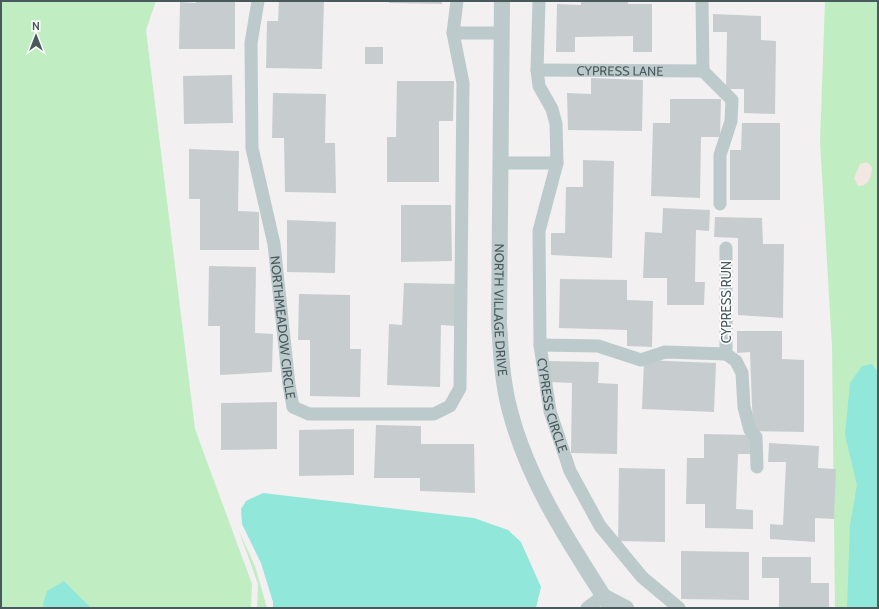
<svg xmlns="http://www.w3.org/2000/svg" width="879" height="609" font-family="Cabin,sans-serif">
<rect width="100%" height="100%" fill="#f2f0f1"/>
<g fill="#c1edc2">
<polygon points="1,1 156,1 146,30 195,429 252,584 251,608 1,608"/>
<polygon points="825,1 878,1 878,608 835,608 832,347 820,141"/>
<polygon points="239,531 255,566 267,608 257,608 258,584"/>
</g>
<path fill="#f2e7e2" d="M867,162L872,167C872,176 868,187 858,186L854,178L860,164Z"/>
<g fill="#91e7d9">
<polygon points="872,364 878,372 878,608 847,608 850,525 857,485 845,435 850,383 862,366"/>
<polygon points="263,493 474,518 508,530 521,542 541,587 536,608 273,608 273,602 261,563 242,524 241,509 246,501"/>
<polygon points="64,581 91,608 44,608 43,604 47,591"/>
</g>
<g fill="#c7cdcf">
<polygon points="196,1 235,1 235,49 179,49 180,2 196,3"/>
<polygon points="279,1 324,1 322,69 266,68 267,21 278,21"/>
<polygon points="389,1 442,1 442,4 389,3"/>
<polygon points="581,1 628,1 628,4 652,4 652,52 633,52 633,36 575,37 575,52 556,52 557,4 581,5"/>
<polygon points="713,14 761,16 761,40 776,41 775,114 744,113 744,89 726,89 727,32 713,32"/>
<rect x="365" y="47" width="18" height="17"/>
<polygon points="232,75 233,123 184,124 183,76"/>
<polygon points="591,78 643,80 642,131 568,130 567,93 591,94"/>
<polygon points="397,81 454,81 453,121 439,121 439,182 387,182 387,137 396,137"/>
<polygon points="273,93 326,94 325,143 335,143 336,193 285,192 284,138 272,138"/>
<polygon points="670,99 721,99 720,137 701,137 700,198 651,196 653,123 670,123"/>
<polygon points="742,123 780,123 780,200 730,200 730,150 741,150"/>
<polygon points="189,149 239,151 238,211 259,212 259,250 200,250 200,199 189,199"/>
<polygon points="583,160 614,161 612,258 551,255 551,233 565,233 566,187 583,187"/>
<polygon points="401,205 451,205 452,261 401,262"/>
<polygon points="663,208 710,210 709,231 696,230 695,282 705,282 704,305 667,305 667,278 643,278 645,232 662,233"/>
<polygon points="715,217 762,218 763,244 784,244 783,318 738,315 738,238 714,237"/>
<polygon points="287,220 336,222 335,273 287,272"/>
<polygon points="209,266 256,267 255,333 273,334 272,372 220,375 220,326 208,326"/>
<polygon points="560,279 627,280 627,300 653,301 652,347 627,346 627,330 559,328"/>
<polygon points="404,283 457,284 455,326 441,325 440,387 387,385 389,324 402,325"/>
<polygon points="299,294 350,295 350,349 361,349 360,397 310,396 310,340 298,340"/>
<polygon points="737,331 782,331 782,359 804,360 804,432 753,431 750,352 737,353"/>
<polygon points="644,360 716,363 714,412 642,409"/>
<polygon points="549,361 599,362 598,383 618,384 617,454 571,453 572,383 548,382"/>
<polygon points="277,402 277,449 221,450 221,403"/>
<polygon points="376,425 421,426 421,444 474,444 475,493 420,491 420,478 374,478"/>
<polygon points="354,429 354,475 299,476 299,430"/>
<polygon points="704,434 752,435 751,454 738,454 736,509 753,510 753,529 705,528 705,504 686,504 687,458 704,458"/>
<polygon points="769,443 819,446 818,468 836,469 834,519 815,518 815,542 770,539 770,524 783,525 786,462 768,462"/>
<polygon points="619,468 665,469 665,542 618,541"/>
<polygon points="681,551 749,552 749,600 681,599"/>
<polygon points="762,557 811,557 811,583 829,583 829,608 779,608 779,578 762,578"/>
</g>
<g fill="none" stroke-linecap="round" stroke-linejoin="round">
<g stroke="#bccacc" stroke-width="13">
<path id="s1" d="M258,1L251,43L252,148L274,244L289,385L293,407L309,414H434L450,406L460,388L463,83L453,33L457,1"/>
<path id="s2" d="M539,1L537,70L539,86L552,109L556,124L557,163L539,231L540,345L550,411L570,471L600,526L642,577L679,608"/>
<polyline points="702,1 703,71 732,100 731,121 720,155 720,204"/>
<polyline points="453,33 501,33"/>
<path id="s3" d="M537,70L703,71"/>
<polyline points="501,163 557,163"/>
<polyline points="726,248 726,354 736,361 742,373 744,407 750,430 756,437 757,467"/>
<polyline points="540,345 598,346 641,360 665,352 726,354"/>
<polyline points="587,608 603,596"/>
</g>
<g stroke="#bccacc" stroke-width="16">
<path id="s4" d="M502,1L499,323C501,352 502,382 510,411C529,484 571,545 611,608"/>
<polyline points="603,596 626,608"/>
</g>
</g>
<g text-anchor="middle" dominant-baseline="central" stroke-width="3.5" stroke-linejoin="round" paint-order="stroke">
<g font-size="13" fill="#495a5c" stroke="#fff">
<text stroke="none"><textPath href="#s3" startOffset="83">CYPRESS LANE</textPath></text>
<text transform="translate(726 302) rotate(-90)">CYPRESS RUN</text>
<text stroke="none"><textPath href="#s4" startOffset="309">NORTH VILLAGE DRIVE</textPath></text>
<text stroke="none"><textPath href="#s1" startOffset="330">NORTHMEADOW CIRCLE</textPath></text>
<text stroke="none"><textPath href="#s2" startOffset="412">CYPRESS CIRCLE</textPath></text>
</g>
</g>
<rect width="879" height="609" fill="none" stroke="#495a5c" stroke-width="4"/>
<g transform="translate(36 36)" stroke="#ffffff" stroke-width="3" paint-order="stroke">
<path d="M0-3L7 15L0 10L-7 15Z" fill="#495a5c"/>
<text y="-6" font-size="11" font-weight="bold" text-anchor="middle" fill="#495a5c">N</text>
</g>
</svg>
